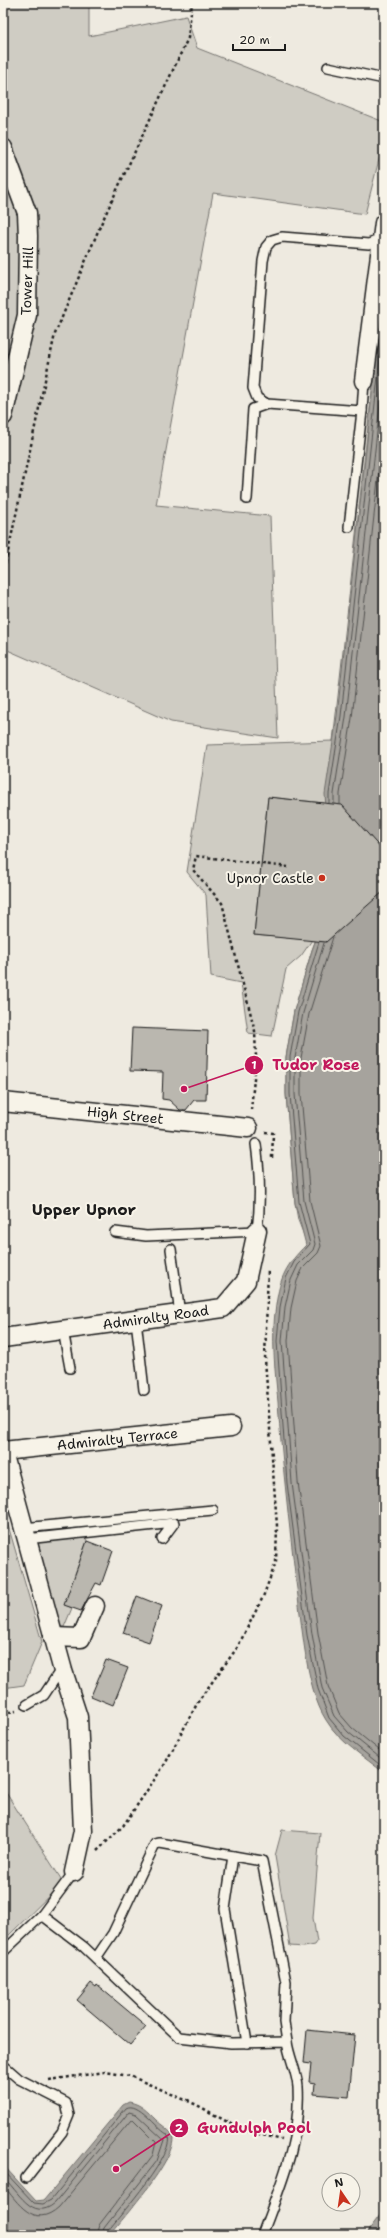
<svg xmlns="http://www.w3.org/2000/svg" width="387" height="2238" font-family="'Shantell Sans',sans-serif">
<rect width="100%" height="100%" fill="#eeeae0"/>
<filter id="ink" filterUnits="userSpaceOnUse"><feTurbulence type="fractalNoise" baseFrequency=".025" numOctaves="2"/><feDisplacementMap in="SourceGraphic" scale="8" xChannelSelector="R" yChannelSelector="G"/><feConvolveMatrix kernelMatrix="1 2 1 2 8 2 1 2 1" color-interpolation-filters="sRGB"/></filter>
<g filter="url(#ink)">
<g fill="#cfccc3" stroke="#767470">
<polygon points="3,3 89,3 89,36 186,16 197,48 384,122 384,140 365,214 213,193 156,505 270,516 278,738 171,722 3,648"/>
<polygon points="384,283 384,1223 305,1238 298,1220 295,1203 286,1094 286,1057 294,1011 312,950 322,923 343,887 347,874 345,857 327,820 325,803 268,797 254,935 312,940 301,956 286,969 272,1036 248,1033 241,983 211,977 206,895 187,872 207,745 333,741"/>
<polygon points="3,1508 42,1642 24,1685 3,1688"/>
<polygon points="85,1537 87,1541 75,1574 78,1576 65,1605 72,1608 64,1627 50,1627 33,1551 39,1540"/>
<polygon points="3,1788 63,1882 3,1941"/>
<polygon points="282,1830 320,1833 313,1918 317,1942 315,1945 304,1947 290,1946 275,1856"/>
</g>
<g fill="#a6a39d" stroke="#6f6d69">
<path d="M384,283V1773C365,1757 339,1742 326,1720C305,1687 302,1621 296,1582C289,1522 282,1462 278,1402C275,1370 271,1337 276,1305C280,1277 286,1265 306,1245L295,1203L286,1094V1057L294,1011L312,950L322,923L327,820L325,794L337,716Z"/>
<path d="M129,2102C141,2104 147,2111 156,2120C161,2125 172,2131 173,2137C175,2161 125,2215 110,2235H3V2165L36,2201L44,2200L123,2105Z"/>
<polygon points="384,2210 384,2235 365,2235"/>
</g>
<g fill="none" stroke-linecap="round" stroke-linejoin="round">
<g stroke="#535250" stroke-width="1">
<polyline points="329,803 329,794 341,716 384,321"/>
<polyline points="334,803 334,794 346,717 384,367"/>
<polyline points="340,804 340,794 352,718 384,424"/>
<polyline points="333,937 309,1014 301,1058 301,1094 310,1201 321,1246 318,1253 303,1268 297,1281 291,1308 288,1341 298,1482 318,1633 328,1686 339,1713 352,1728 384,1754"/>
<polyline points="319,942 298,1012 290,1057 290,1094 299,1202 310,1244 294,1262 286,1278 280,1307 277,1341 287,1483 307,1635 318,1689 329,1718 344,1736 384,1768"/>
<polyline points="324,943 303,1013 295,1058 295,1094 304,1201 315,1244 313,1250 298,1265 291,1280 285,1307 282,1341 292,1483 312,1634 322,1688 334,1716 348,1732 384,1761"/>
<path d="M3,2170L34,2203L43,2204L51,2200L126,2108C138,2101 156,2128 167,2134C179,2150 119,2216 108,2231L107,2235"/>
<path d="M3,2177C18,2190 32,2223 55,2203L129,2112L136,2114L164,2140L157,2161L104,2228L102,2235"/>
<path d="M3,2185C18,2203 34,2230 59,2207L131,2120L133,2119L156,2142L153,2155L99,2225L96,2235"/>
</g>
</g>
<g fill="#bab7af" stroke="#1c1c1c">
<polygon points="268,797 342,805 384,852 384,891 326,942 254,935"/>
<polygon points="132,1028 208,1031 206,1100 194,1100 186,1110 180,1110 169,1100 162,1099 163,1072 130,1071"/>
<polygon points="87,1541 113,1551 101,1585 96,1583 81,1611 64,1605"/>
<polygon points="137,1596 162,1606 149,1642 123,1633"/>
<polygon points="106,1660 128,1668 113,1705 91,1696"/>
<polygon points="91,1983 96,1987 97,1985 146,2026 130,2045 77,2000"/>
<polygon points="307,2030 355,2035 349,2097 314,2094 315,2083 309,2082 311,2064 304,2063"/>
</g>
<g fill="none" stroke-linecap="round" stroke-linejoin="round">
<g stroke="#1c1c1c" stroke-width="12">
<g id="lane">
<polyline points="328,67 384,79"/>
<polyline points="364,381 362,411 267,404 257,398 253,388 263,261 266,247 272,240 282,237 369,244 381,239"/>
<polyline points="247,499 253,409 267,404"/>
<polyline points="349,527 362,411"/>
<path d="M115,1232L146,1236L257,1231C261,1201 260,1173 256,1144"/>
<polyline points="171,1249 180,1314"/>
<polyline points="136,1320 144,1390"/>
<polyline points="63,1330 70,1368"/>
<polyline points="23,1528 213,1510"/>
<polyline points="26,1539 174,1523 162,1539"/>
<polyline points="27,1705 44,1695 62,1668"/>
<polyline points="233,1856 225,1909 247,2043"/>
<path d="M42,1915L84,1947L179,2037L231,2043L287,2042C289,2057 297,2072 298,2087C301,2140 280,2186 262,2235"/>
<polyline points="3,1952 42,1915 74,1872"/>
<polyline points="96,1958 113,1933 155,1844 160,1843 262,1861 286,1982 284,2022 287,2042"/>
<polyline points="3,2065 19,2079 66,2103 69,2115 62,2132 26,2178"/>
</g>
</g>
<g stroke="#1c1c1c" stroke-width="21">
<g id="street">
<polyline points="3,148 27,213 28,236 27,315 3,416"/>
<polyline points="364,381 384,223"/>
<path id="s1" d="M3,1102L248,1128"/>
<path id="s2" d="M3,1338L223,1308L246,1281L257,1231"/>
<path id="s3" d="M3,1451L231,1427"/>
<polyline points="3,1452 63,1671 78,1717 83,1831 74,1872"/>
<polyline points="53,1637 81,1638 95,1606"/>
</g>
</g>
<g stroke="#1c1c1c" stroke-width="2.5" stroke-dasharray="3 3" stroke-linecap="butt">
<polyline points="3,575 55,334 101,224 188,38 192,3"/>
<polyline points="251,1110 256,1058 255,1031 222,903 193,870 196,856 288,867"/>
<polyline points="265,1132 273,1133 272,1158"/>
<polyline points="3,1713 16,1711"/>
<polyline points="97,1851 123,1826 165,1764 199,1700 237,1648 263,1597 276,1562 277,1526 265,1359 268,1269"/>
<polyline points="49,2080 105,2072 130,2076 197,2105 240,2129 282,2140"/>
</g>
<use href="#lane" stroke="#f7f3e8" stroke-width="9"/>
<use href="#street" stroke="#f7f3e8" stroke-width="18"/>
</g>
</g>
<circle fill="#c8321e" stroke="#f7f3e8" stroke-width="1.5" cx="322" cy="878" r="4"/>
<g text-anchor="middle" dominant-baseline="central" stroke-width="4" stroke-linejoin="round" paint-order="stroke">
<g font-size="14" fill="#1c1c1c" stroke="#f7f3e8">
<text transform="translate(27 281) rotate(-88)">Tower Hill</text>
<text stroke="none"><textPath href="#s1" startOffset="123">High Street</textPath></text>
<text stroke="none"><textPath href="#s2" startOffset="154">Admiralty Road</textPath></text>
<text stroke="none"><textPath href="#s3" startOffset="115">Admiralty Terrace</textPath></text>
</g>
<g font-size="14" fill="#1c1c1c" stroke="#f7f3e8" text-anchor="end">
<text x="314" y="878">Upnor Castle</text>
</g>
<g font-size="16" font-weight="bold" fill="#1c1c1c" stroke="#f7f3e8">
<text x="84" y="1209">Upper Upnor</text>
</g>
</g>
<path fill="none" stroke="#c2185b" stroke-width="1.5" d="M184 1089L254 1065M116 2169L179 2128"/>
<g fill="#c2185b" stroke="#f7f3e8" stroke-width="1.5">
<circle cx="184" cy="1089" r="4"/>
<circle cx="116" cy="2169" r="4"/>
<circle cx="254" cy="1065" r="10"/>
<circle cx="179" cy="2128" r="10"/>
</g>
<g font-size="12" text-anchor="middle" font-weight="bold" fill="#fff">
<text x="254" y="1069">1</text>
<text x="179" y="2132">2</text>
</g>
<g font-size="15" text-anchor="middle" font-weight="bold" fill="#c2185b" stroke="#f7f3e8" stroke-width="4" stroke-linejoin="round" paint-order="stroke">
<text x="316" y="1070">Tudor Rose</text>
<text x="254" y="2133">Gundulph Pool</text>
</g>
<rect width="387" height="2238" fill="none" stroke="#f7f3e8" stroke-width="16"/>
<rect x="8" y="8" width="371" height="2222" fill="none" stroke="#1c1c1c" stroke-width="1.5" filter="url(#ink)"/>
<g transform="translate(341 2192) rotate(347)"><circle r="19" fill="#f7f3e8" stroke="#9f9d96"/>
<path d="M0-3L7 15L0 10L-7 15Z" fill="#c8321e"/>
<text y="-6" font-size="11" font-weight="bold" text-anchor="middle" fill="#1c1c1c">N</text>
</g>
<path d="M233 44v6h52v-6" fill="none" stroke="#1c1c1c" stroke-width="2"/>
<text x="239" y="44" font-size="12" fill="#1c1c1c" stroke="#f7f3e8" stroke-width="3" paint-order="stroke">20 m</text>
</svg>
